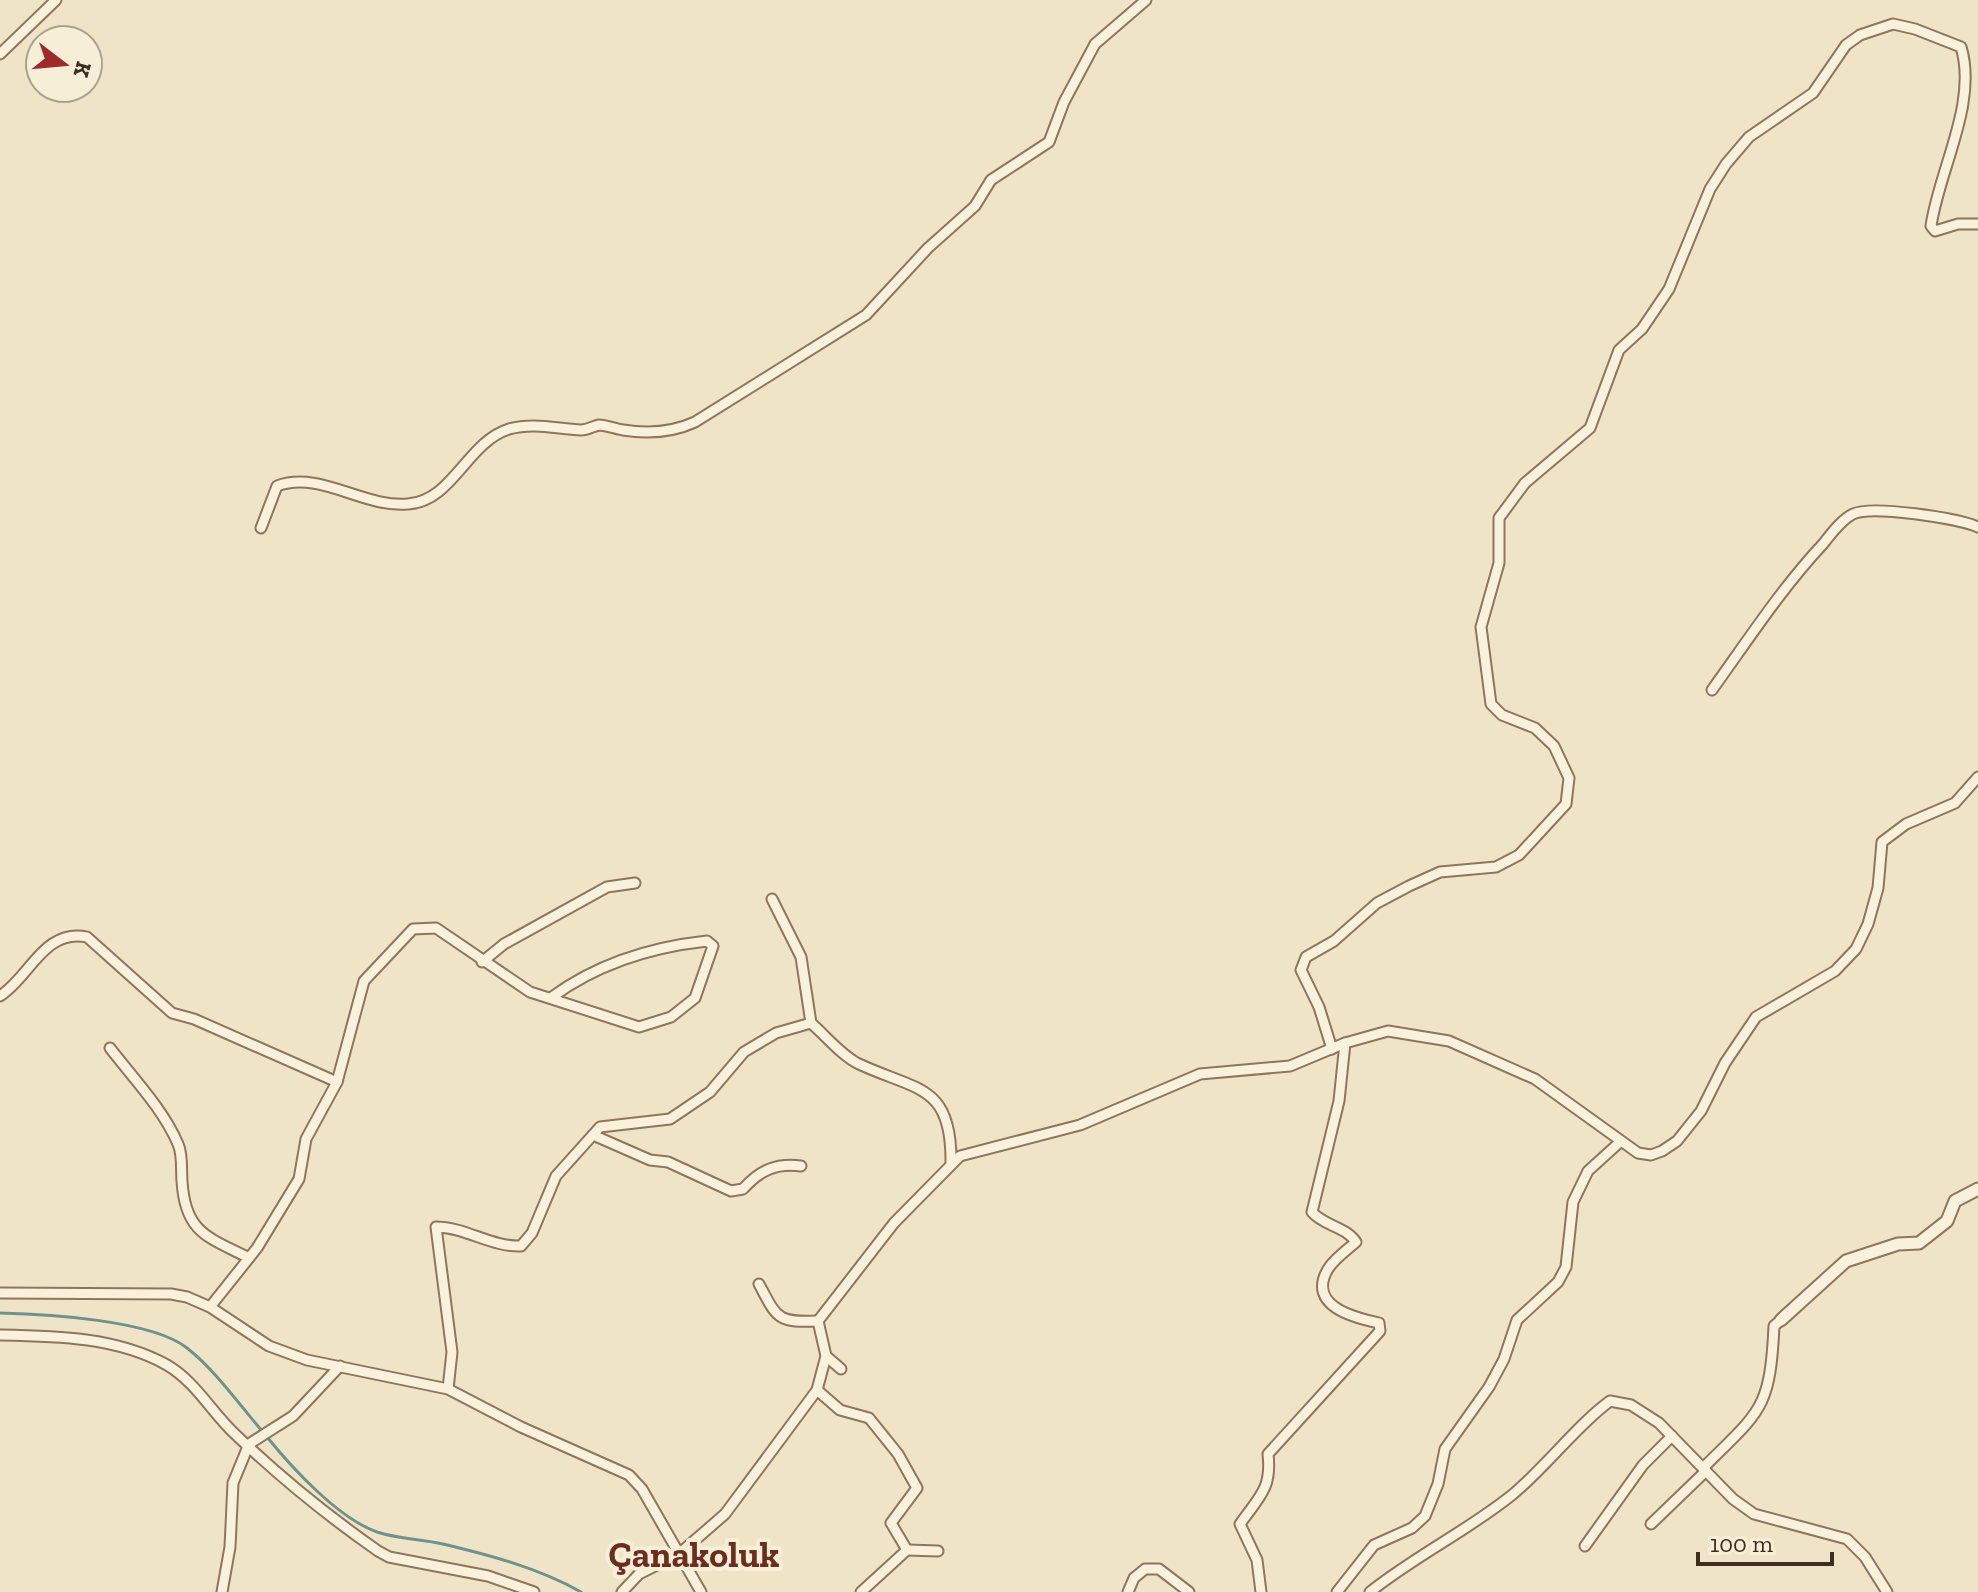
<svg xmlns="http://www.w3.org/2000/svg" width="1978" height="1592" font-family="'Zilla Slab',serif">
<rect width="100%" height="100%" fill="#f0e4c8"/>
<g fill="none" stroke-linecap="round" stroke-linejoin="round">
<g stroke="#6f938a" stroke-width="3">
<path d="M0,1313C46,1314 152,1320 187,1348C215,1370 239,1404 262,1431"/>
<path d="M267,1437C293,1469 338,1518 377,1532C398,1539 422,1539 443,1544C489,1555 539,1568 581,1592"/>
</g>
<g stroke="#8d765c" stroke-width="13">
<g id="minor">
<polyline points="0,54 56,0"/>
<path d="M261,528L277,486C320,470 363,508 408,504C453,501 467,442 509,429C534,422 557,429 581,430C588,430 593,426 599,425C606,425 616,429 623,430C648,434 671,433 695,422L866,315L928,248L975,206L991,180L1049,142L1064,102L1095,44L1146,0"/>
<path d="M1712,690C1748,640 1781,589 1823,544C1831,534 1841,520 1853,514C1872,505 1957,518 1978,527"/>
<path d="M772,899L801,957L811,1023C826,1036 842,1056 859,1064C917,1091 952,1084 951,1163"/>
<polyline points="482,962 504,944 607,887 635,883"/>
<path d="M0,996C30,977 44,928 87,937L172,1013L194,1019L337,1082"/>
<path d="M110,1048C134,1079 163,1109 178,1144C183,1155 181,1170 182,1181C185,1233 208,1237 249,1258"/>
<path d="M1332,1049L1319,1007L1301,970L1306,957L1334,941L1377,903L1409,886L1440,872L1496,867L1519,855L1566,804L1569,778L1554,746L1535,728L1502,715L1491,704L1481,627L1499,563V518L1525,483L1590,428L1619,350L1642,329L1669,289L1710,189L1726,164L1749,137L1813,93L1846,45L1860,35L1893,24L1915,29L1961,47C1978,103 1939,170 1931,226L1935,231L1958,224H1978"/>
<path d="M593,1135L650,1160L668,1162L731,1191L743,1189C760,1170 776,1163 801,1166"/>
<path d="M759,1284C777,1318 777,1323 818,1321"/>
<polyline points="0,1293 171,1294 187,1297 210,1307 269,1346 307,1360 448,1389 521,1427 629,1475 642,1489 701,1592"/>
<path d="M210,1307L257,1248L299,1179L306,1139L337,1082L364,981L413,929L436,928L530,992L639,1027L671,1017L695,998L713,946L707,941C652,947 597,964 552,997"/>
<path d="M0,1335C56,1336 117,1337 167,1365C196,1382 212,1413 236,1435C280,1477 328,1516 378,1551L389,1557L488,1576L534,1592"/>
<polyline points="826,1356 841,1369"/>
<path d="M448,1389L452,1352L436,1227C465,1227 491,1247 521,1246L532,1233L556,1176L600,1127L670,1119L710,1092L744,1052L776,1033L811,1023"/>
<polyline points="817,1390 840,1410 869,1418 898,1454 917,1488 891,1523 907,1550 861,1592"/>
<path d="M1704,1467C1761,1410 1770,1410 1774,1326L1781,1320"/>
<polyline points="1651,1524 1706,1471"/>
<polyline points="1585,1546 1643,1465 1672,1436"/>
<polyline points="907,1550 938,1551"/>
<polyline points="222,1592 230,1547 233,1483 249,1444 293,1416 340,1366"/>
<polyline points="622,1592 639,1574 679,1554 725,1514 817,1390 826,1356 818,1321 894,1223 960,1156 1080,1125 1200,1074 1290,1066 1345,1043 1388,1031 1449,1041 1535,1079 1638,1153 1651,1155 1662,1151 1677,1141 1701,1111 1725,1063 1756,1017 1835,971 1856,949 1868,924 1878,888 1882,842 1906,824 1955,803 1978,777"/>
<polyline points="1128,1592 1134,1578 1145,1569 1159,1569 1189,1592"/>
<path d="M1261,1592L1257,1560L1240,1524C1259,1497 1272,1489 1268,1454L1380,1331L1379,1323C1355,1318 1306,1306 1328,1269C1334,1259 1347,1250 1356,1242C1345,1226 1324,1226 1312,1212L1339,1101L1345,1043"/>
<polyline points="1337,1592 1374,1545 1412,1528 1425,1516 1438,1484 1445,1449 1489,1387 1504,1359 1517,1320 1558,1282 1566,1267 1573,1202 1588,1171 1620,1142"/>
<path d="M1370,1592C1415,1556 1467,1531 1512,1495C1547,1466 1576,1426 1610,1401L1631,1405L1659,1423L1733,1499L1754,1514L1847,1539L1865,1557L1887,1592"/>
</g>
</g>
<g stroke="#8d765c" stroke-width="15">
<polyline id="tertiary" points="1781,1320 1846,1261 1898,1244 1919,1243 1947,1221 1955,1201 1978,1189"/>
</g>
<use href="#minor" stroke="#faf1dc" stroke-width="9"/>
<use href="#tertiary" stroke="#faf1dc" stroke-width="11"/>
</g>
<g text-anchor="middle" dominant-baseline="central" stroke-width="8" stroke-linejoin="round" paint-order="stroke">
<g font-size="36" font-weight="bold" fill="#6b2e1e" stroke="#f7eed8">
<text x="694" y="1554">Çanakoluk</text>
</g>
</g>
<g transform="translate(64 64) rotate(106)"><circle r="38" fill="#f7eed8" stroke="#ada18e" stroke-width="2"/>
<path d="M0-6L14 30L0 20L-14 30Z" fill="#9e2a2b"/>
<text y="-12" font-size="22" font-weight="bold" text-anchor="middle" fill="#3d2e20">K</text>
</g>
<path d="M1698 1552v12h134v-12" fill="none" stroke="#3d2e20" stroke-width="4"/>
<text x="1710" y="1552" font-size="24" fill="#3d2e20" stroke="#f7eed8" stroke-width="6" paint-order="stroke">100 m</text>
</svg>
